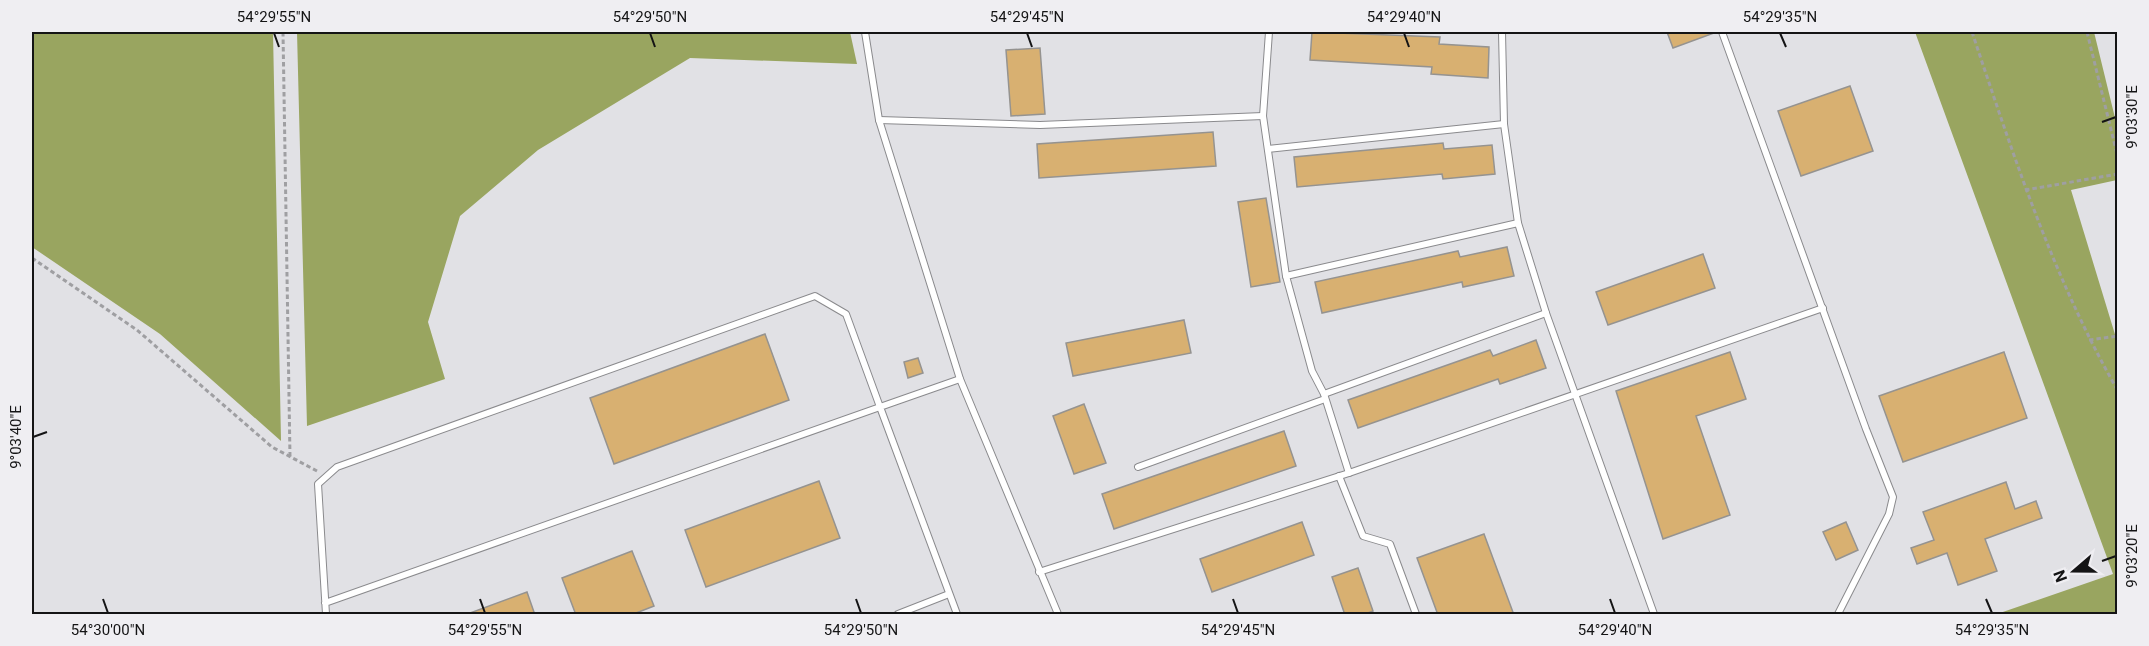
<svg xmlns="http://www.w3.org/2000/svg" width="2149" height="646" font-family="Roboto,sans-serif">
<rect width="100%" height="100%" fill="#e1e1e5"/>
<g fill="#99a560">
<polygon points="32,32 273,32 281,441 160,334 32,247"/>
<polygon points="297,32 850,32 857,64 690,58 538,150 460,216 428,322 445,379 307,426"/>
<polygon points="1915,32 2094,32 2117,126 2117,180 2071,190 2117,341 2117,614 1997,614 2113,574"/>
</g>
<g fill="#d8b071" stroke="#959390" stroke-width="1.5">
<polygon points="1312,32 1440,37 1439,44 1489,47 1488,78 1431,74 1432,67 1310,60"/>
<polygon points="1667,32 1713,32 1714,33 1673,48"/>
<polygon points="1040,48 1045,114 1011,116 1006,50"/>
<polygon points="1850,86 1873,151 1801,176 1778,111"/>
<polygon points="1213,132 1216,166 1039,178 1037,144"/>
<polygon points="1443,143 1444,149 1492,145 1495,174 1443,179 1442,174 1297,187 1294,157"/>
<polygon points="1266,198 1280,282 1251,287 1238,202"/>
<polygon points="1507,247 1514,276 1463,287 1462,282 1322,313 1315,282 1458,251 1460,257"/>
<polygon points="1703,254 1715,288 1608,325 1596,292"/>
<polygon points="1184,320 1191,353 1073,376 1066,343"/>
<polygon points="765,334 789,400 614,464 590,398"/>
<polygon points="1536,340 1546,368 1500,384 1498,379 1358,428 1348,400 1490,350 1493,356"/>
<polygon points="1730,352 1746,399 1696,416 1730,515 1663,539 1616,391"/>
<polygon points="2004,352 2027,418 1903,462 1879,396"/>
<polygon points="918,358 923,373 908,378 904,362"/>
<polygon points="1084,404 1106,463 1074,474 1053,416"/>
<polygon points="1284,431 1296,466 1114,529 1102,494"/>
<polygon points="819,481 840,538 706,587 685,530"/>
<polygon points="2006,482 2015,509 2036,501 2042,518 1985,539 1997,571 1958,585 1947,553 1917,564 1911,548 1934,540 1923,512"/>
<polygon points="1302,522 1314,555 1212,592 1200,559"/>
<polygon points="1846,522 1858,550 1836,560 1823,532"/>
<polygon points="1484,534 1514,615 1438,615 1417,558"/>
<polygon points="632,551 654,606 631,615 576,615 562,578"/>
<polygon points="1358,568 1373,611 1363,615 1345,615 1332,577"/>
<polygon points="527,592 535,615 470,615 470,613"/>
</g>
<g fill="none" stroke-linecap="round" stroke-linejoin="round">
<g stroke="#8a8a8d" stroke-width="8">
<g id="lane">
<polyline points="865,32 879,120 960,379 1058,614"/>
<polyline points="1269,32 1263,116 1286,276 1312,371 1324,394 1349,473"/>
<polyline points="1502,32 1504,124 1518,223 1546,313 1654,614"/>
<polyline points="1722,32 1866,429 1893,497 1889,514 1838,614"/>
<polyline points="879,120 1040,125 1263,116"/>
<polyline points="1268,149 1504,124"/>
<polyline points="1286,276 1518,223"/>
<polyline points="1324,394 1546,313"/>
<polyline points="1138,467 1325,399"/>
<polyline points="1339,476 1363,536 1390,544 1416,614"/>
<polyline points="1039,572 1349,473 1823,308"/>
<polyline points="325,603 880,407 846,314 815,296 337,467 318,484 326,614"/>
<polyline points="898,614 949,594"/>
<polyline points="957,614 880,407 960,379"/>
</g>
</g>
<g stroke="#9f9fa2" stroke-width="3" stroke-dasharray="4.5 3" stroke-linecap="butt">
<polyline points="283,32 290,457"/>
<path d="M1972,32C2013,154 2053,278 2118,391"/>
<polyline points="2087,32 2118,158"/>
<polyline points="2025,190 2118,174"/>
<polyline points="32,258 137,330 272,447 317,471"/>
<polyline points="2089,340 2118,336"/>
</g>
<use href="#lane" stroke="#fff" stroke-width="6"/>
</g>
<path fill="none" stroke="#141415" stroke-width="2" d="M274,33L279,47M650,33L655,47M1027,33L1032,47M1404,33L1409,47M1780,33L1786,47M2102,122L2116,117M33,437L47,432M2102,561L2116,556M103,599L108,613M480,599L485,613M856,599L861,613M1233,599L1238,613M1610,599L1615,613M1986,599L1992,613"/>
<rect width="2149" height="646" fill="none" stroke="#efeef2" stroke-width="66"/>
<g transform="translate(2074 571) rotate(250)" stroke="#efeef2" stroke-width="4.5" paint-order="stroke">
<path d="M0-4.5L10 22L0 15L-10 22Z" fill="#141415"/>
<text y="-9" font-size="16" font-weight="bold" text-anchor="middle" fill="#141415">N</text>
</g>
<rect x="33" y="33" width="2083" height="580" fill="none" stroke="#141415" stroke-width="2"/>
<g font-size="15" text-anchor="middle" fill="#141415">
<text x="274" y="22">54°29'55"N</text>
<text x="650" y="22">54°29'50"N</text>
<text x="1027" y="22">54°29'45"N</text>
<text x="1404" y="22">54°29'40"N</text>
<text x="1780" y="22">54°29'35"N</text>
<text transform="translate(2132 117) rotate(-90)" y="5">9°03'30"E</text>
<text transform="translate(16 437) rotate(-90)" y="5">9°03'40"E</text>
<text transform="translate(2132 556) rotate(-90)" y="5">9°03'20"E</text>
<text x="108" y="635">54°30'00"N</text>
<text x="485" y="635">54°29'55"N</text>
<text x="861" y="635">54°29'50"N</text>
<text x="1238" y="635">54°29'45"N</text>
<text x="1615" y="635">54°29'40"N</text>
<text x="1992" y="635">54°29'35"N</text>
</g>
</svg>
